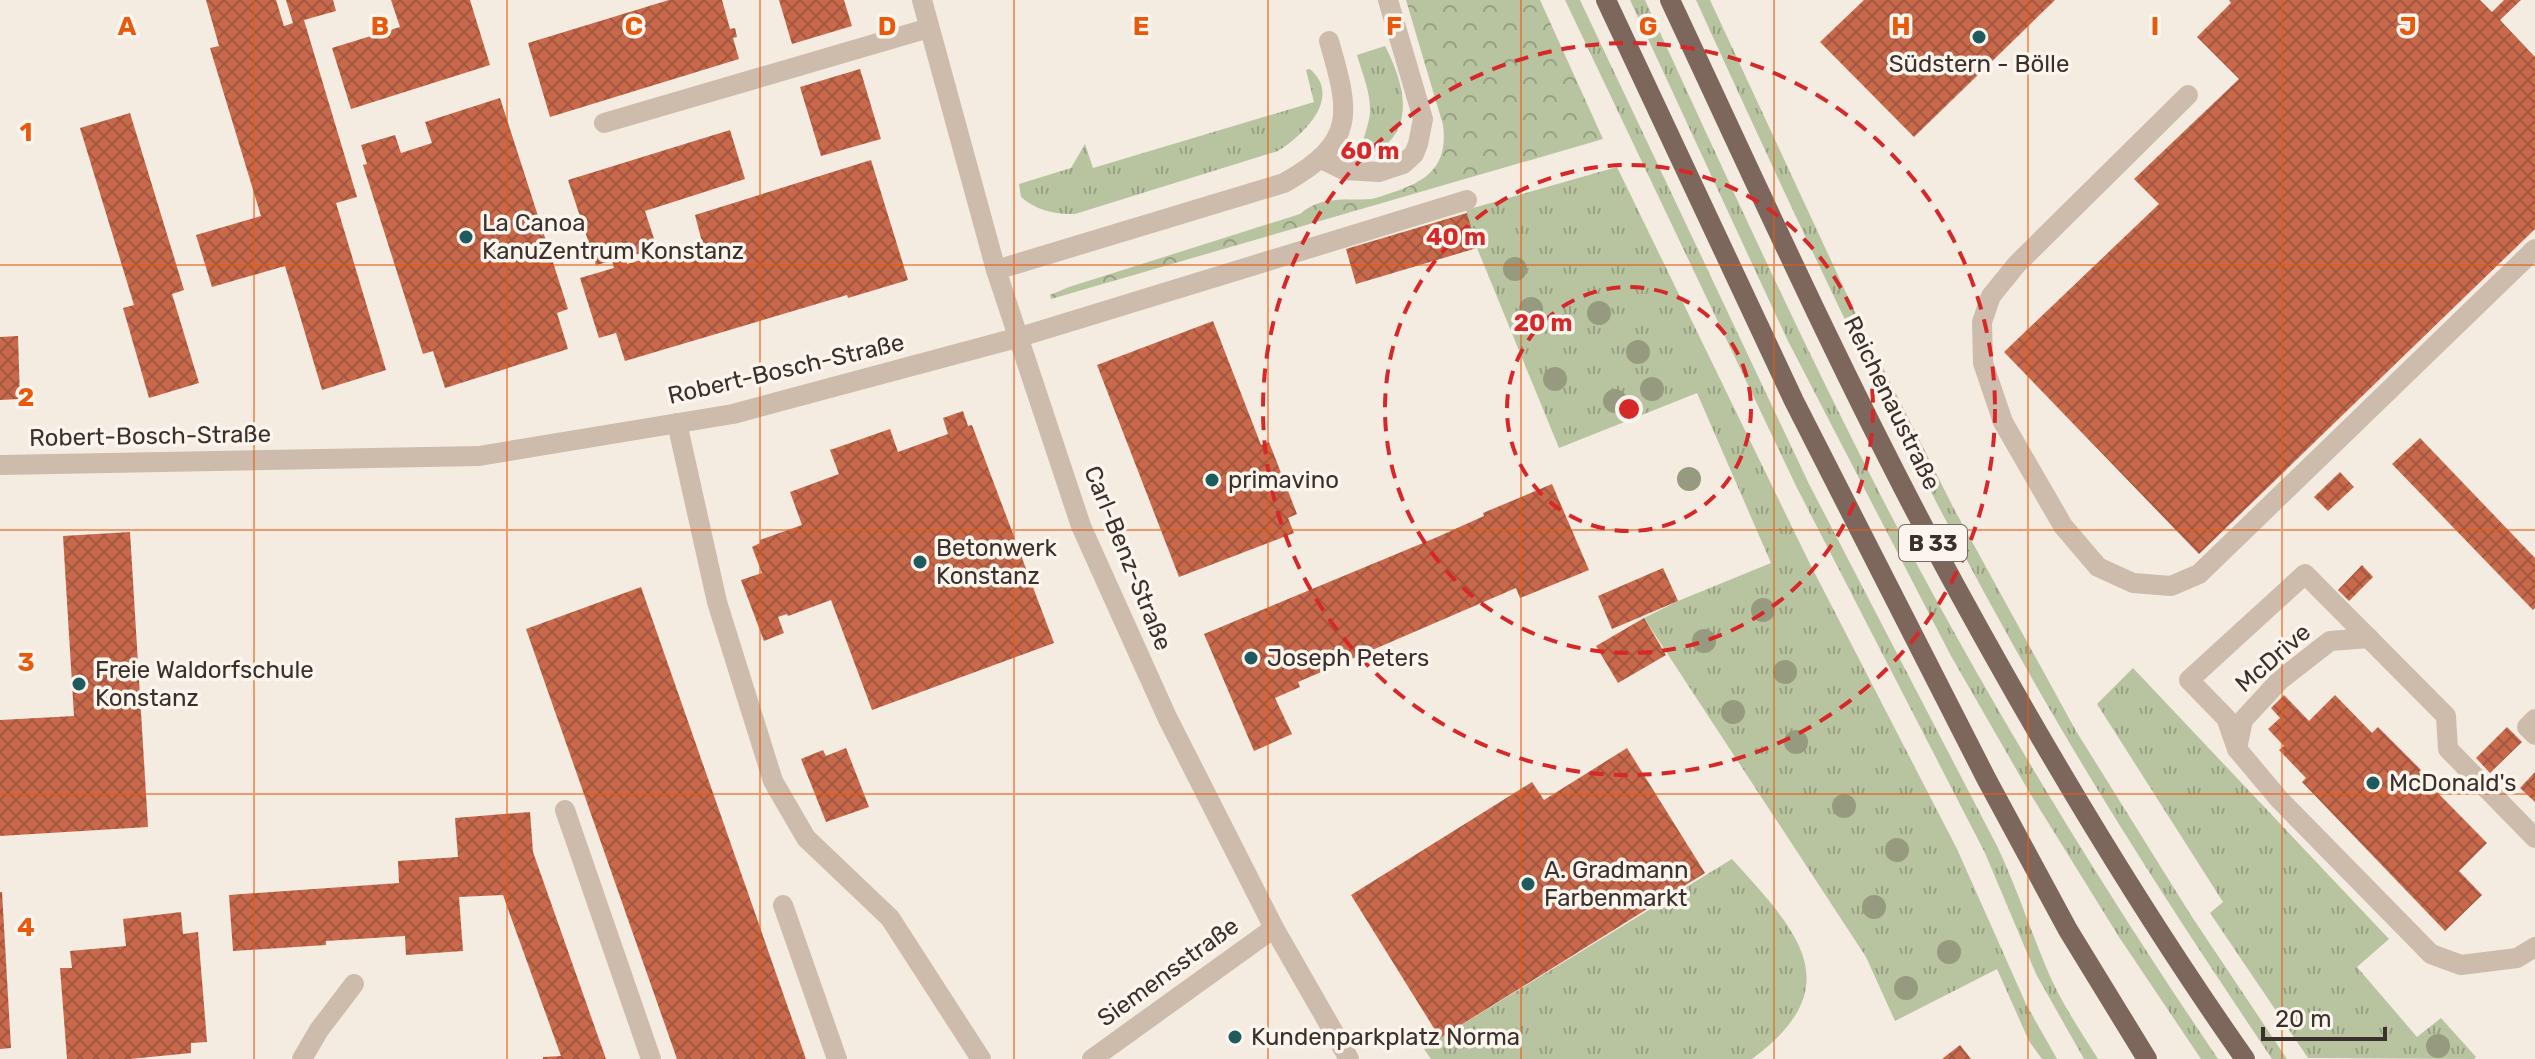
<svg xmlns="http://www.w3.org/2000/svg" width="2535" height="1059" font-family="Rubik,sans-serif">
<defs>
<pattern id="grass-tufts" width="24" height="20" patternUnits="userSpaceOnUse" patternTransform="scale(2)"><rect width="24" height="20" fill="#b8c4a0"/><path d="M3 7l-1-3M5 7V3M7 7l1-3M15 17l-1-3M17 17v-4M19 17l1-3" fill="none" stroke="#97a083"/></pattern>
<pattern id="forest-crowns" width="20" height="18" patternUnits="userSpaceOnUse" patternTransform="scale(2)"><rect width="20" height="18" fill="#b8c4a0"/><path d="M2 6a3 3 0 1 1 6 0M12 15a3 3 0 1 1 6 0" fill="none" stroke="#97a083"/></pattern>
<pattern id="building-cross-hatch" width="8" height="8" patternUnits="userSpaceOnUse" patternTransform="scale(2)"><rect width="8" height="8" fill="#c8694b"/><path d="M0 0l8 8M0 8l8-8" fill="none" stroke="#a4573f"/></pattern>
</defs>
<rect width="100%" height="100%" fill="#f4ebe1"/>
<g fill="url(#grass-tufts)">
<path d="M1565,0H1580L1809,484L1997,846C2016,886 2029,926 2046,967C2059,999 2079,1029 2098,1059H2084L2036,974L1985,853L1797,488Z"/>
<path d="M1630,0H1645C1722,167 1798,335 1882,498C1982,692 2096,878 2218,1059H2201L2119,937L2031,795L1951,656L1787,339Z"/>
<path d="M1696,0H1710L1855,312L1953,507L2076,731L2192,917L2287,1059H2272C2201,953 2131,847 2066,737C1926,500 1810,250 1696,0Z"/>
<path d="M1385,46C1400,75 1415,117 1388,143C1381,149 1375,153 1365,153L1362,151C1362,138 1369,126 1370,113C1371,93 1362,73 1357,55Z"/>
<path d="M1310,69C1343,98 1303,135 1278,151L1075,214C1055,215 1036,210 1021,197L1019,184L1071,168L1085,144L1093,168L1314,102L1306,70Z"/>
<polygon points="1617,167 1809,562 1957,849 2026,1004 2057,1059 2042,1059 2029,1041 1997,969 1895,1021 1866,957 1644,618 1678,601 1771,563 1697,393 1559,448 1477,248 1466,210"/>
<polygon points="2133,668 2389,939 2357,967 2417,1037 2441,1018 2476,1057 2474,1059 2308,1058 2210,913 2223,902 2097,704"/>
<path d="M1732,859C1796,930 1852,985 1752,1059H1431L1424,1049L1440,1038Z"/>
</g>
<path fill="url(#forest-crowns)" d="M1406,0H1540L1603,139L1051,299L1050,295L1069,287L1300,214C1322,195 1344,201 1371,199C1378,198 1387,194 1394,192C1430,180 1448,164 1443,125Z"/>
<g fill="url(#building-cross-hatch)">
<polygon points="206,0 276,0 284,26 293,23 286,0 333,0 336,11 304,20 357,197 336,203 386,370 322,390 285,266 212,287 196,235 261,216 210,48 219,46"/>
<polygon points="391,0 470,0 490,65 351,109 332,48 400,27"/>
<polygon points="669,0 722,0 730,29 735,28 737,37 733,38 739,59 550,117 528,43"/>
<polygon points="779,0 844,0 852,26 792,44"/>
<polygon points="1864,0 2055,0 1914,137 1820,42"/>
<polygon points="2229,0 2480,0 2492,12 2504,0 2521,0 2500,20 2535,57 2535,229 2199,554 2004,352 2159,204 2134,179 2239,79 2197,37 2231,3"/>
<polygon points="860,69 881,139 821,156 800,87"/>
<polygon points="500,98 568,309 557,313 568,349 445,388 433,351 423,354 363,165 367,164 361,145 395,135 401,153 432,143 425,122"/>
<polygon points="130,113 184,290 172,294 199,383 149,398 123,308 134,305 80,128"/>
<polygon points="730,130 745,179 645,211 657,248 625,258 627,264 702,242 695,215 871,160 908,280 848,298 847,295 625,361 616,333 599,338 580,278 614,268 612,261 596,265 568,180"/>
<polygon points="1467,213 1477,248 1356,284 1346,249"/>
<polygon points="1213,321 1261,445 1269,442 1297,514 1288,518 1294,533 1179,577 1097,365"/>
<polygon points="18,336 20,399 0,400 0,337"/>
<polygon points="963,411 968,426 972,425 1054,643 872,710 831,600 788,616 787,614 778,617 784,633 764,641 741,580 762,573 752,547 760,543 760,540 802,525 790,492 839,474 830,450 890,429 898,452 948,434 943,418"/>
<polygon points="2420,438 2535,558 2535,608 2533,610 2392,464"/>
<polygon points="2340,472 2354,487 2328,511 2314,497"/>
<polygon points="1552,484 1589,570 1520,598 1516,588 1298,682 1300,687 1275,698 1292,734 1254,751 1204,634 1435,538 1484,516 1483,513"/>
<polygon points="130,532 148,827 0,836 0,720 74,716 63,536"/>
<polygon points="2362,565 2373,577 2349,601 2338,590"/>
<polygon points="1663,568 1678,601 1612,629 1598,596"/>
<polygon points="641,587 806,1059 677,1059 526,629"/>
<polygon points="1644,618 1666,655 1618,683 1596,646"/>
<polygon points="2284,695 2309,721 2335,695 2372,733 2378,727 2421,770 2419,772 2429,783 2425,788 2430,793 2434,789 2487,843 2459,871 2482,895 2445,931 2302,782 2306,778 2279,750 2284,746 2268,729 2280,718 2271,708"/>
<polygon points="2507,727 2522,742 2490,773 2476,758"/>
<polygon points="846,748 869,807 826,822 801,759 823,750 826,756"/>
<polygon points="1627,748 1705,873 1440,1038 1351,895 1532,782 1544,800"/>
<polygon points="2535,772 2535,802 2520,788"/>
<polygon points="530,812 533,852 606,1059 543,1059 543,1057 561,1056 503,895 459,897 463,951 406,955 405,936 326,941 326,945 233,951 229,895 399,883 398,861 458,857 455,818"/>
<polygon points="0,892 2,892 11,1048 0,1049"/>
<polygon points="181,912 183,934 198,932 207,1042 191,1043 191,1053 130,1059 67,1059 60,968 72,968 70,951 126,946 123,919"/>
<polygon points="1960,1045 1971,1059 1942,1059"/>
</g>
<g fill="none" stroke-linecap="round" stroke-linejoin="round">
<g stroke="#cdbbac" stroke-width="20">
<polyline points="922,0 996,270 1081,526 1167,717 1274,928 1349,1059"/>
<polyline points="2188,95 2017,264 1991,296 1982,322 1983,363 2003,422 2063,526 2098,567 2133,583 2171,586 2199,574 2535,249"/>
<polyline points="604,123 929,28"/>
<polyline points="1321,159 1344,170 1379,172 1403,164 1414,154 1418,144 1423,119 1388,0"/>
<path d="M996,270L1284,183C1357,142 1350,113 1329,41"/>
<polyline points="677,423 717,602 773,781 806,838 890,918 981,1059"/>
<polyline points="0,465 479,456 733,414 1020,337 1467,200"/>
<polyline points="2535,719 2527,727 2535,735"/>
<polyline points="2237,749 2243,720 2280,680 2330,641 2369,638"/>
<polyline points="565,810 651,1059"/>
<polyline points="2535,838 2448,749 2446,716 2305,574 2189,680 2226,718 2237,749 2279,799 2431,954 2461,965 2517,958 2535,947"/>
<polyline points="783,905 837,1059"/>
<polyline points="302,1059 319,1030 354,984"/>
<polyline points="1092,1059 1274,928"/>
</g>
<g stroke="#7d675c" stroke-width="20">
<polyline points="1606,0 1794,401 1987,780 2068,930 2147,1059"/>
<path d="M1670,0C1755,181 1837,364 1931,541C2026,718 2129,894 2245,1059"/>
</g>
</g>
<g fill="#969b7f">
<circle cx="1515" cy="269" r="12"/>
<circle cx="1531" cy="309" r="12"/>
<circle cx="1599" cy="313" r="12"/>
<circle cx="1638" cy="352" r="12"/>
<circle cx="1555" cy="379" r="12"/>
<circle cx="1652" cy="389" r="12"/>
<circle cx="1615" cy="401" r="12"/>
<circle cx="1689" cy="479" r="12"/>
<circle cx="1763" cy="610" r="12"/>
<circle cx="1704" cy="641" r="12"/>
<circle cx="1785" cy="672" r="12"/>
<circle cx="1733" cy="712" r="12"/>
<circle cx="1796" cy="742" r="12"/>
<circle cx="1844" cy="806" r="12"/>
<circle cx="1897" cy="850" r="12"/>
<circle cx="1874" cy="907" r="12"/>
<circle cx="1949" cy="952" r="12"/>
<circle cx="1906" cy="988" r="12"/>
<circle cx="2438" cy="1046" r="12"/>
</g>
<path fill="none" stroke="#e8590c" stroke-width="2" stroke-opacity="0.55" d="M254,0V1059M507,0V1059M760,0V1059M1014,0V1059M1268,0V1059M1521,0V1059M1774,0V1059M2028,0V1059M2282,0V1059M0,265H2535M0,530H2535M0,794H2535"/>
<g fill="none" stroke="#d62828" stroke-width="4" stroke-dasharray="14 10">
<circle cx="1629" cy="409" r="122"/>
<circle cx="1629" cy="409" r="244"/>
<circle cx="1629" cy="409" r="366"/>
</g>
<g fill="#1f5a5e" stroke="#fbf5ee" stroke-width="3">
<circle cx="1979" cy="37" r="8"/>
<circle cx="466" cy="237" r="8"/>
<circle cx="1212" cy="480" r="8"/>
<circle cx="920" cy="562" r="8"/>
<circle cx="1251" cy="658" r="8"/>
<circle cx="79" cy="684" r="8"/>
<circle cx="2373" cy="783" r="8"/>
<circle cx="1528" cy="884" r="8"/>
<circle cx="1235" cy="1037" r="8"/>
</g>
<g text-anchor="middle" dominant-baseline="central" stroke-width="7" stroke-linejoin="round" paint-order="stroke">
<rect fill="#fbf5ee" stroke="#756b66" stroke-width="2" x="1899" y="525" width="68" height="36" rx="6"/>
<g font-size="22" font-weight="bold" fill="#3b302b">
<text x="1933" y="543">B 33</text>
</g>
<g font-size="24" fill="#3b302b" stroke="#fbf5ee" text-anchor="start">
<text x="1979" y="64" text-anchor="middle">Südstern - Bölle</text>
<text x="482" y="223">La Canoa<tspan x="482" dy="28">KanuZentrum Konstanz</tspan></text>
<text x="1228" y="480">primavino</text>
<text x="936" y="548">Betonwerk<tspan x="936" dy="28">Konstanz</tspan></text>
<text x="1267" y="658">Joseph Peters</text>
<text x="95" y="670">Freie Waldorfschule<tspan x="95" dy="28">Konstanz</tspan></text>
<text x="2389" y="783">McDonald's</text>
<text x="1544" y="870">A. Gradmann<tspan x="1544" dy="28">Farbenmarkt</tspan></text>
<text x="1251" y="1037">Kundenparkplatz Norma</text>
</g>
<g font-size="24" fill="#3b302b" stroke="#fbf5ee">
<text transform="translate(786 369) rotate(-13)">Robert-Bosch-Straße</text>
<text transform="translate(1892 403) rotate(64)">Reichenaustraße</text>
<text transform="translate(150 436) rotate(-1)">Robert-Bosch-Straße</text>
<text transform="translate(1128 558) rotate(68)">Carl-Benz-Straße</text>
<text transform="translate(2273 658) rotate(-41)">McDrive</text>
<text transform="translate(1168 972) rotate(-36)">Siemensstraße</text>
</g>
</g>
<g font-size="26" text-anchor="middle" font-weight="bold" fill="#e8590c" stroke="#fbf5ee" stroke-width="7" stroke-linejoin="round" paint-order="stroke">
<text x="127" y="35">A</text>
<text x="380" y="35">B</text>
<text x="634" y="35">C</text>
<text x="887" y="35">D</text>
<text x="1141" y="35">E</text>
<text x="1394" y="35">F</text>
<text x="1648" y="35">G</text>
<text x="1901" y="35">H</text>
<text x="2155" y="35">I</text>
<text x="2408" y="35">J</text>
<text x="26" y="141">1</text>
<text x="26" y="406">2</text>
<text x="26" y="671">3</text>
<text x="26" y="936">4</text>
</g>
<circle cx="1629" cy="409" r="12" fill="#d62828" stroke="#fbf5ee" stroke-width="4"/>
<g font-size="24" text-anchor="middle" font-weight="bold" fill="#d62828" stroke="#fbf5ee" stroke-width="7" stroke-linejoin="round" paint-order="stroke">
<text x="1370" y="159">60 m</text>
<text x="1456" y="245">40 m</text>
<text x="1543" y="331">20 m</text>
</g>
<path d="M2263 1027v12h122v-12" fill="none" stroke="#3b302b" stroke-width="4"/>
<text x="2275" y="1027" font-size="24" fill="#3b302b" stroke="#fbf5ee" stroke-width="6" paint-order="stroke">20 m</text>
</svg>
